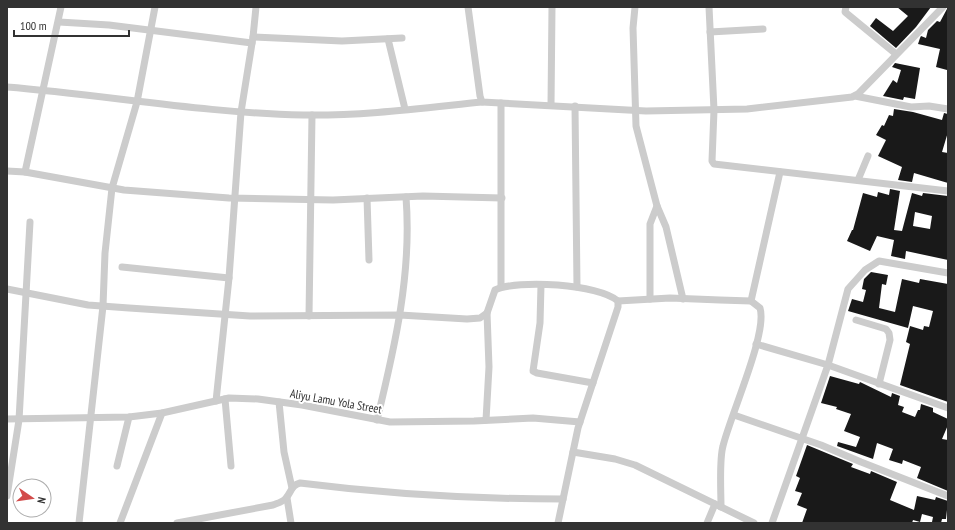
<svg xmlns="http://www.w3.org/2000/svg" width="955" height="530" font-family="'PT Sans Narrow',sans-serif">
<rect width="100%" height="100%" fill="#fff"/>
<g fill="#191919" fill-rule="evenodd">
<polygon points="897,7 931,7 916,27 896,48 870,26 876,18 893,31 908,16"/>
<polygon points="948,7 948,62 947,70 936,67 940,49 918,44 920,38 921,36 926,38 928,30 937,21 940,22"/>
<polygon points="895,63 920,68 915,99 904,97 903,100 883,96 893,80 897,83 901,70 892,67"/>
<polygon points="894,109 913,112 942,120 944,113 948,114 948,132 942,152 948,153 948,183 914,173 912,182 898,180 902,167 878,156 886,140 876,135 882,125 884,126 889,115 893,116"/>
<path d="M890,189L900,191L894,230L902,231L912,193L922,196L923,193L948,196V260L906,251L905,259L891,256L894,240L877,236L870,251L847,241L852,230H853L863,193L877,197L878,192L889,195ZM915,212L932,216L930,229L913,226Z"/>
<polygon points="871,272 888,275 886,285 882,284 879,308 895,312 902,279 919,283 920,279 948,284 948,402 900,385 910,344 906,342 910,326 923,330 924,326 929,327 933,311 913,306 908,328 848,311 852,299 863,302 866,290 862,289 864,279"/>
<polygon points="830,376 859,384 860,382 891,397 892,393 900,396 898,405 904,407 902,412 915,417 918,410 920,410 921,404 933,408 933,412 948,419 948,425 942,439 948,440 948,491 917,478 921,467 903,460 902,464 889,460 893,449 877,443 873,459 837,446 838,442 856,447 860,437 844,431 851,414 836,409 837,407 821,403"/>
<polygon points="807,445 853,464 851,467 870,474 871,471 897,482 890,500 914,510 917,496 935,500 936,497 948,501 946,519 942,519 941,523 936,523 932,522 933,517 922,514 920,522 913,520 912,523 802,523 807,509 797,505 802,493 795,491 800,478 796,476"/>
</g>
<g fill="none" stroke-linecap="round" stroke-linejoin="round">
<g stroke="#ccc" stroke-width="7">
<polyline points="468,7 480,96 482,102 646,111 747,109 852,97 858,94 943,7"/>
<polyline points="635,7 633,28 636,126 657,206 666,227 683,299"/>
<polyline points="709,7 714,110 712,161 714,164 948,191"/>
<polyline points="846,7 845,12 896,54"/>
<polyline points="59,22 109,25 252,43"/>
<polyline points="710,32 763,29"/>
<polyline points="253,37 342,41 402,38"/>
<polyline points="388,39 405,109"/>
<path d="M7,87C106,95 204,113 303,115C363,116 423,108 482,102"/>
<polyline points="855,96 911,107 929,106 948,109"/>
<polyline points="501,103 501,287"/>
<polyline points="551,105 552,7"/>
<polyline points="575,106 577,287"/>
<polyline points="7,171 25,172 124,190 229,198 333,200 423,196 502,198"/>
<polyline points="25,172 61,7"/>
<polyline points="858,180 868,156"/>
<polyline points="367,198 369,260"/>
<polyline points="122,267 229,278"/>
<polyline points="541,285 540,323 533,371 537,373 593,383"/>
<path d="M7,289L88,305L129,308L250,316L400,315L467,319L480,318L487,313L495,290C517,279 599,284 618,301V307L578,428L558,523"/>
<polyline points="650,299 650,224 657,206"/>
<path d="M618,301L670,298L720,300L751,301L760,308C768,333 730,416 723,446C719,460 721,491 721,507"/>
<polyline points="751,301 780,172"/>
<polyline points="309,316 312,115"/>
<polyline points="856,320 886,329 889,333 890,340 879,384"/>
<polyline points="756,344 828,365 948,408"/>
<polyline points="225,399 231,466"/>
<polyline points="216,401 229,278 241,112 253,37 256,7"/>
<polyline points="279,402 284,452 292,488"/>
<polyline points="734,415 821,445 861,462 948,496"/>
<polyline points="7,419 129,417 162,413 229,398 258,399 302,405 390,422 474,421 533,418 580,422"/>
<path d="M377,420C395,346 412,273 406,197"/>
<polyline points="486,420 489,367 487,313"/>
<polyline points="573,452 615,459 635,465 754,523"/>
<polyline points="117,466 129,417"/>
<polyline points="7,496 19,420 30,222"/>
<polyline points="287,498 291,523"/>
<polyline points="79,523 103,306 105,253 112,188 137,102 155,7"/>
<polyline points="120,523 162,413"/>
<path d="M177,523L273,505C278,503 283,502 286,498C291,493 291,485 300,483C387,494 475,499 563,499"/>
<polyline points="707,523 715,504"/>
<polyline points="772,523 828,365 848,289 865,270 879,261 948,273"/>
</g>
</g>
<g text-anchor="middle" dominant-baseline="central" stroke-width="4" stroke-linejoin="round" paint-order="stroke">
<g font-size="12" fill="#323232" stroke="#fff">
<text transform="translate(336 401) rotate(10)">Aliyu Lamu Yola Street</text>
</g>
</g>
<rect width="955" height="530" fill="none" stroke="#323232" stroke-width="16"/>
<g transform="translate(32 498) rotate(103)"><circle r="19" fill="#ffffff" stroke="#adadad"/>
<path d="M0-3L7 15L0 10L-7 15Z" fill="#d24b4a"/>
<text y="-6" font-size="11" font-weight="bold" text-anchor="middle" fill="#323232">N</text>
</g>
<path d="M14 30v6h115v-6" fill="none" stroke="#323232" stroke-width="2"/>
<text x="20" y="30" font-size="12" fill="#323232" stroke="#ffffff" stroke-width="3" paint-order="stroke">100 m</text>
</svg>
